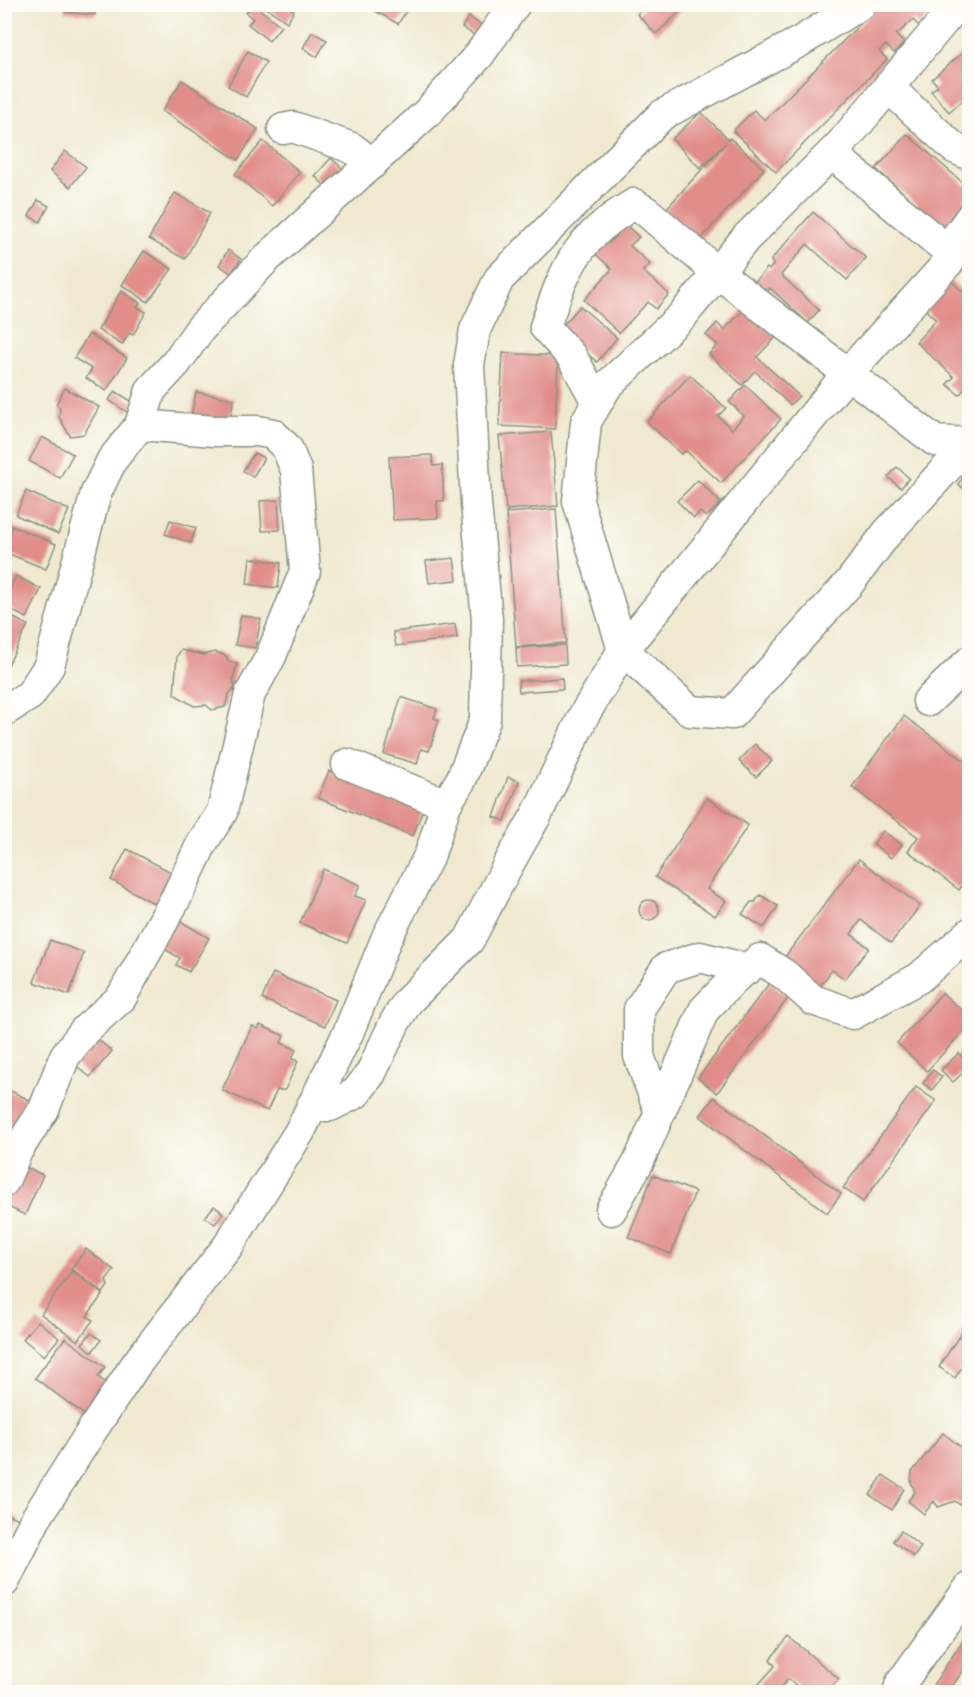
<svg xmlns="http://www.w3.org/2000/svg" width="974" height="1697" font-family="'Balsamiq Sans',sans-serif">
<rect width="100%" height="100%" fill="#fdfcf7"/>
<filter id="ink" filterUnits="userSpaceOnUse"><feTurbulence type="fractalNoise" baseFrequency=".0167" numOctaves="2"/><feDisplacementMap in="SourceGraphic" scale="12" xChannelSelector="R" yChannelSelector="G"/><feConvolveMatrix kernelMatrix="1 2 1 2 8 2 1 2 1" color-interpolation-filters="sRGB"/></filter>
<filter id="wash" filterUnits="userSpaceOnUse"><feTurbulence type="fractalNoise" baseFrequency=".008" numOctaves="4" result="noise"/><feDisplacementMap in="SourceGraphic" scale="24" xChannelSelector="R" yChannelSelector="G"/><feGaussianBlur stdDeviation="1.35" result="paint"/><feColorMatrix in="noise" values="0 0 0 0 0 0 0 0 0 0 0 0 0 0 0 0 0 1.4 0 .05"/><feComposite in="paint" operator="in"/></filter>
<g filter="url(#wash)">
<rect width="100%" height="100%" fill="#f0e9d0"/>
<g id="blocks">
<g fill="#e18d89">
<polygon points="66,4 96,4 95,15 65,12"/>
<polygon points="253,4 281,26 269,41 248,24 253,19 246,13"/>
<polygon points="261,4 284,4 294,11 287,22"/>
<polygon points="880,4 930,4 935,11 919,26 913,20 896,35 904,43 894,53 886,45 879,51 887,59 776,172 733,131 754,110 765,120"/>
<polygon points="371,5 410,5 398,24 369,7"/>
<polygon points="647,5 687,5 656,34 637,14"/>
<polygon points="469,17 485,28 478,38 462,27"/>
<polygon points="312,32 327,40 317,57 303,48"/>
<polygon points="248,51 266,62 246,97 228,86"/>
<polygon points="961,54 970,61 970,94 949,112 931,91 938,86 932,79"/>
<polygon points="182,80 258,129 238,160 162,111"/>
<polygon points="701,112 729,140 730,138 764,169 699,241 665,210 726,143 700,168 672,139"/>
<polygon points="907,134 970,189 965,199 970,203 970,208 948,232 876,169"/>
<polygon points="263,141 300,172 272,206 235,174"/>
<polygon points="65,151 86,167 70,187 50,171"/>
<polygon points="331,158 344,170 327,188 315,176"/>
<polygon points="175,193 210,213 185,259 149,239"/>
<polygon points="38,200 49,206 40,222 29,216"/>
<polygon points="813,212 866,258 847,280 807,244 781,275 819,310 808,323 770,288 764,295 752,285 767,268 769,270 773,265 771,260"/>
<polygon points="626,225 639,237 630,246 650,264 643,271 669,294 656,309 648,302 619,333 584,300 612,269 590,249 602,236 609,243"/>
<polygon points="228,250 241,259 231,273 219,265"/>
<polygon points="144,251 172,269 148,302 122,285"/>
<polygon points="951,281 970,298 970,383 959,395 947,384 954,377 916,342 936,320 925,309"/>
<polygon points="121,291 140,303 137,307 146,312 133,335 129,333 122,345 98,330"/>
<polygon points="580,306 617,338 597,362 559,330"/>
<polygon points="746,307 777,336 757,357 799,396 790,405 755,371 742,385 709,354 718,345 706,335 717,323 724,330"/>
<polygon points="89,334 127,358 106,391 86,378 92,369 74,358"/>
<polygon points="503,353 558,356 555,429 499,426"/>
<polygon points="690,375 726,408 718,416 732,429 744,416 729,402 745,385 781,419 721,483 686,451 681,454 647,422"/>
<polygon points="65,388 99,407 84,434 70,436 59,417 60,408 56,404"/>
<polygon points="115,391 134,403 127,412 109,400"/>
<polygon points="196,392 234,399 229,423 191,416"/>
<polygon points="551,432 558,506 506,510 499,436"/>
<polygon points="42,437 73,454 60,478 29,461"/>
<polygon points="254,453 264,458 253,477 243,471"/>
<polygon points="432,455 433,466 442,465 444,501 437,501 438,518 393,520 389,457"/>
<polygon points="897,467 909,478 901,488 888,477"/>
<polygon points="965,475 970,478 970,493 958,484"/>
<polygon points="698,480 721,503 706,517 700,512 694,518 677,501"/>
<polygon points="26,491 69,510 58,534 16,515"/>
<polygon points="278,500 280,530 262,531 260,501"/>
<polygon points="556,509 566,643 516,647 506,513"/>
<polygon points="170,520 196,528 191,543 165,534"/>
<polygon points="12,526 56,544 46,569 4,552"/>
<polygon points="250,558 281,563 278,588 247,584"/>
<polygon points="454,558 457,580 429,583 426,561"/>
<polygon points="16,576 41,589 27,618 4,607 4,599"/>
<polygon points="4,613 28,625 8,665 4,664"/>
<polygon points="241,615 261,619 255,648 235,645"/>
<polygon points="455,624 457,638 396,646 393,632"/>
<polygon points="565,645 566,664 517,667 516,648"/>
<polygon points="181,650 204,655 215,652 226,656 228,661 237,664 233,679 235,688 229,694 225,707 212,710 206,705 194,706 174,694 177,656"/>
<polygon points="562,678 563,689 519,692 518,681"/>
<polygon points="401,697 437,709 434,718 439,720 429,751 421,749 417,764 384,754"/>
<polygon points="904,716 970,765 970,875 959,890 908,851 918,837 852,787"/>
<polygon points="755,744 772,761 756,777 739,761"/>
<polygon points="329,771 423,809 413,836 318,798"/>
<polygon points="508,777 519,781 505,821 494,817"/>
<polygon points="707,798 748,825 707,889 726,901 715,916 655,877"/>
<polygon points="883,831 902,845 891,858 873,844"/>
<polygon points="127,849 171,872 155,904 111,880"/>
<polygon points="859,859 920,906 891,943 861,920 851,934 869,948 845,979 832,970 820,986 784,958"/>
<polygon points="323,869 360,885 355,896 366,900 347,943 300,923"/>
<polygon points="760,895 778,906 764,928 742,914 751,902 755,902"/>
<circle cx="649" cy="910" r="10"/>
<polygon points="175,918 209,938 189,972 176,965 180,958 159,946"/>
<polygon points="50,940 84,953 69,995 34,982"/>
<polygon points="273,973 336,1000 325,1026 262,999"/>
<polygon points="770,982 789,997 717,1093 698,1078"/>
<polygon points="942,993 970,1017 970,1024 927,1071 897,1043"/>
<polygon points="260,1025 284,1036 281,1043 296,1049 292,1059 298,1061 285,1090 277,1090 267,1111 222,1090 252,1026 258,1029"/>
<polygon points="96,1038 112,1051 90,1077 74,1064"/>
<polygon points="959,1053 970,1066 953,1082 941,1070"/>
<polygon points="933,1070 942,1077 932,1090 923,1083"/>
<polygon points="916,1087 936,1101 863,1202 843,1188"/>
<polygon points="7,1089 35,1103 27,1135 4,1124 4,1095"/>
<polygon points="714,1097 841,1194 827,1213 700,1116"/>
<polygon points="18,1164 43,1175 25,1215 4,1205 4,1194"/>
<polygon points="653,1175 695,1192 671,1254 628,1237"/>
<polygon points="214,1206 223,1213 215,1224 205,1217"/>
<polygon points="86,1249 114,1270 106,1281 108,1286 103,1293 71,1269"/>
<polygon points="72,1271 103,1294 87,1316 93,1320 78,1341 41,1314"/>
<polygon points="38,1321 59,1338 44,1356 23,1339"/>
<polygon points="966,1325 970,1327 970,1355 955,1378 939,1367"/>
<polygon points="91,1333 101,1340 92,1352 82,1344"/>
<polygon points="65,1338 105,1367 98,1377 109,1385 86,1416 35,1378"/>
<polygon points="943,1433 970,1454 970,1493 960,1505 955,1501 938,1507 934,1501 924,1514 908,1501 915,1492 911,1482 912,1472"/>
<polygon points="883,1475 904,1489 892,1510 870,1495"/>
<polygon points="4,1513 19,1519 9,1543 4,1541"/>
<polygon points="901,1531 921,1547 914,1557 893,1541"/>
<polygon points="970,1630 970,1661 948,1692 937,1692 931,1688"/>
<polygon points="789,1637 839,1679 827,1692 805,1692 788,1679 777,1692 767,1692 758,1685 775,1666 770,1659"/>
</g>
</g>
</g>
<g filter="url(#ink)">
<use href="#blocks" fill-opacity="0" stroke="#889382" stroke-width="1.5"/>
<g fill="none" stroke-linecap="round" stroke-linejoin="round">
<g stroke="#889382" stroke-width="33">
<g id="minor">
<polyline points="958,4 840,145 746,238 683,315 607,386 586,422 578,501 623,650 690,711 732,714 850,582 887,533 970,443"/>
<polyline points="888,87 954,148 970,155"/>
<polyline points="283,129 293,127 352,148 372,164"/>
<polyline points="832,154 947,250 970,218"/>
<path d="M597,402L572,357L545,327C565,267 577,237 634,204L647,212L718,273L935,441L970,443"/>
<polyline points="928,701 970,661"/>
<polyline points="4,711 30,695 49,666 96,493 112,460 140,425 151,390 176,363 200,329 265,260 427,113 479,55 515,4"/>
<polyline points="347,764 446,804"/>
<polyline points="312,1106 330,1106 356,1093 371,1073 395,1022 408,1001 469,940 508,865 537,814 584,715 623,650 847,374 954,256"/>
<polyline points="660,1112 639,1056 639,1009 666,968 700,957 747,969"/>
<polyline points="4,1181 17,1151 44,1109 65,1056 85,1030 121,998 177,896 202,843 222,812 250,694 271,656 305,571 296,470 287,448 273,434 258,431 214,431 140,425"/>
<polyline points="611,1210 639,1161 704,1010 735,978 760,959 785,975 813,1000 853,1014 919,978 970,933"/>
<polyline points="4,1582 35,1520 91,1432 137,1363 228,1246 300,1131 348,1033 387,937 430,854 446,804 461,780 485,720 487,619 476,504 469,365 475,330 499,279 662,115 801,41 861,4"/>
<polyline points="898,1692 901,1683 970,1587"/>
</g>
</g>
<use href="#minor" stroke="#fff" stroke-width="30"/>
</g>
</g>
<rect width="974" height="1697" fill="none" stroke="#fdfcf7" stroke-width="24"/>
</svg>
